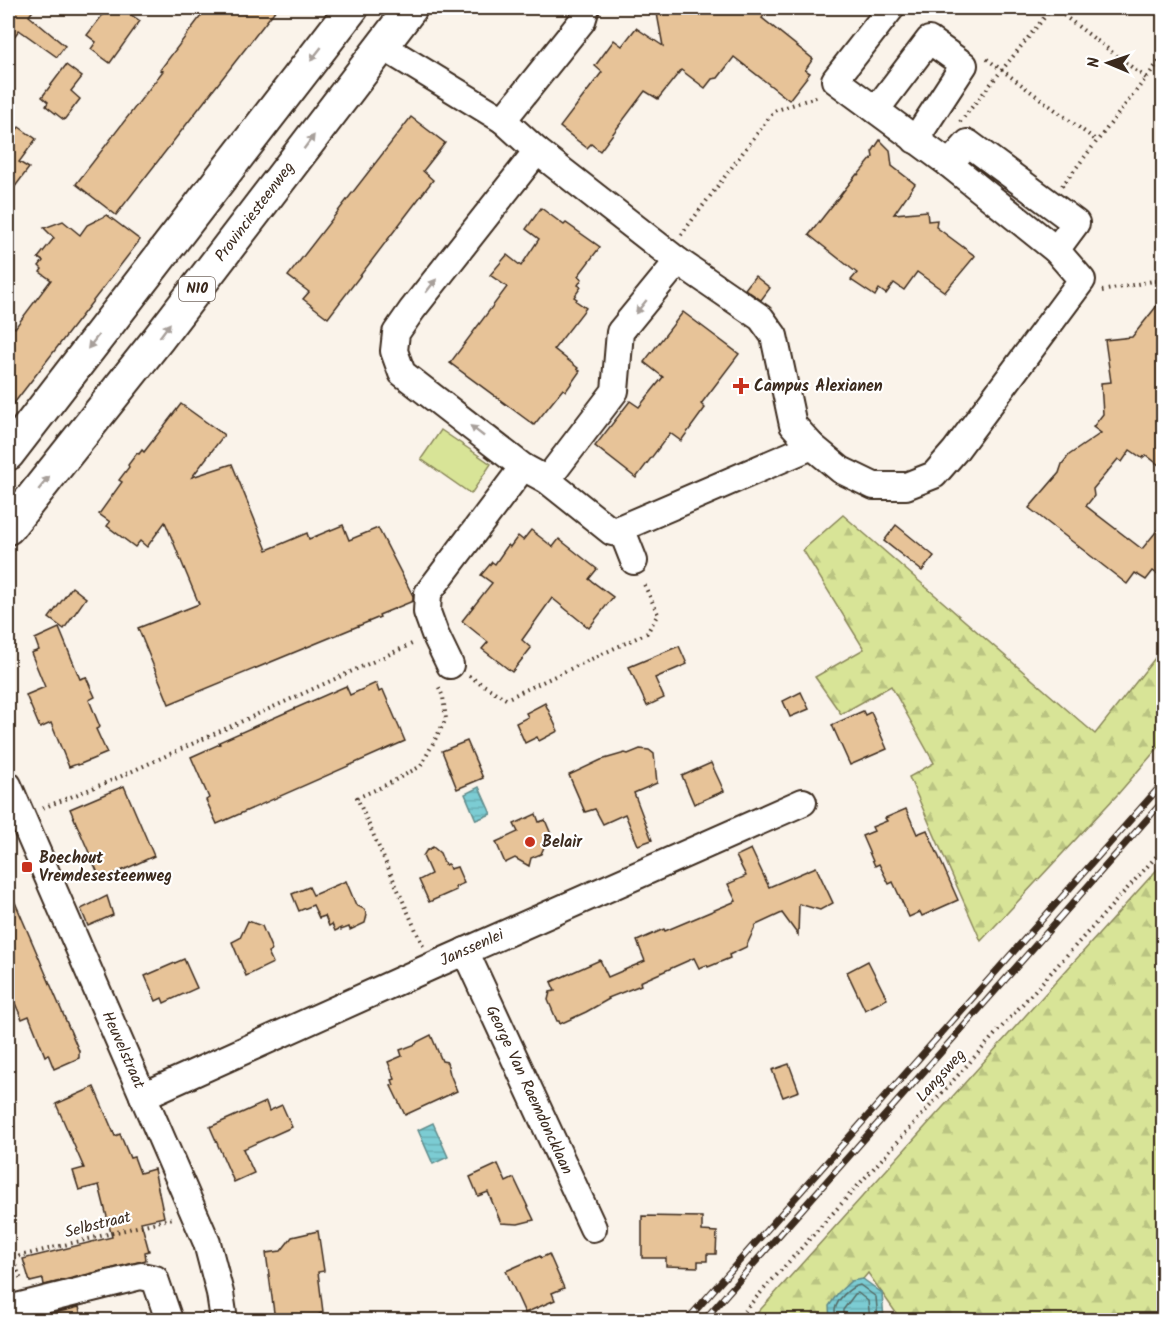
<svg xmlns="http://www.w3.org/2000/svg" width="1171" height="1328" font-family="Kalam,sans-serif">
<defs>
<pattern id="forest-firs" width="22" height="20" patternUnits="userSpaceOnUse" patternTransform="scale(1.5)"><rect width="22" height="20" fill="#d8e497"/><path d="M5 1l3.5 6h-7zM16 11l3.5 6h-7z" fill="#bac482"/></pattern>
<pattern id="water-rules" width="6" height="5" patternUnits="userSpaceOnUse" patternTransform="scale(1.5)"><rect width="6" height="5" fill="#7bccd3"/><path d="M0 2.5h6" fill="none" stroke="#6bafb5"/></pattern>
</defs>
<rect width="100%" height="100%" fill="#faf3ea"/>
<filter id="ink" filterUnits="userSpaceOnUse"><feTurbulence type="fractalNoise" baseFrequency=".0167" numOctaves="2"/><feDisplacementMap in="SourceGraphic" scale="12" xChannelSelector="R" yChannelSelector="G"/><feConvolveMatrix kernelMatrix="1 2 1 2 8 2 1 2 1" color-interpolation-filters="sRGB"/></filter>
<g filter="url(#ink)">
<g fill="url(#forest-firs)" stroke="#8a875a" stroke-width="1.5">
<polygon points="843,515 1095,734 1163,648 1163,742 1118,794 981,941 909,777 934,763 891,686 841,714 815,677 864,649 803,550"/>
<polygon points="1163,863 1163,1320 901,1320 868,1273 829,1320 751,1320"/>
</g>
<polygon fill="#d8e497" stroke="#8a875a" stroke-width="1.5" points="441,430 491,464 471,494 421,459"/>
<g fill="url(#water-rules)" stroke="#618b8b" stroke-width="1.5">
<polygon points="479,787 491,814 476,820 465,794"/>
<polygon points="433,1123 448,1157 433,1164 418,1130"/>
<polygon points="863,1279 882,1293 884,1320 830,1320 829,1306 838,1293 851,1281"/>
</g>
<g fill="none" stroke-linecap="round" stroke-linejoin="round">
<g stroke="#556b66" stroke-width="1.5">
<path d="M836,1320C836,1317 835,1313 835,1310C837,1299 850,1287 860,1285L876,1297L878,1320"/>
<polyline points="843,1320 843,1310 855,1294 858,1293 868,1301 870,1320"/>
</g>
</g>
<g fill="#e7c398" stroke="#3b2a1e" stroke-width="1.5">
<polygon points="8,8 35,8 29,16 65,46 57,57 19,30 8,45"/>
<polygon points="108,8 121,8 140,21 110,63 91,49 96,42 87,35"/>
<polygon points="207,8 277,8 116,215 76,184 163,71 160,70"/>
<polygon points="656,8 769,8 762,18 813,59 805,70 810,73 789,100 734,57 718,78 712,79 705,88 681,70 658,99 645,91 600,151 591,144 587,148 560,127 602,72 595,66 614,40 622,46 636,28 663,46"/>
<polygon points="66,65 82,77 71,91 80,99 64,120 46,106 48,102 42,97"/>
<polygon points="411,117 445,143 423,171 433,180 328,318 303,299 309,292 288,276"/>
<polygon points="19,127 36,139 19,162 29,168 8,196 8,142"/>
<polygon points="880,140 890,150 892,166 915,184 894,214 927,211 928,221 937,220 936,227 975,256 945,292 917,272 904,290 894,283 886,294 879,289 875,296 851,280 857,273 809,235 857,174 858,175 873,157 872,152"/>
<polygon points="541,208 564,225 566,223 600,247 578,276 582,279 578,285 581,287 574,297 577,299 576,301 586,308 554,349 578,368 577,369 580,371 566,391 563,389 534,425 450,363 507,287 490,275 507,255 521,266 539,239 526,229"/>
<polygon points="107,215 140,240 8,411 8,322 15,328 51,280 40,272 42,269 39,266 43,261 38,258 54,238 44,228 63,221 80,235 87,225"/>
<polygon points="755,276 770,288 761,300 745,289"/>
<polygon points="1164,297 1164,469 1146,455 1142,458 1130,450 1122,462 1118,459 1093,489 1094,496 1086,506 1142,549 1164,522 1164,579 1153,571 1146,580 1135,573 1127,584 1029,508 1059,473 1062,464 1069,455 1101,433 1093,427 1103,414 1101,383 1111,382 1105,340 1132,337"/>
<polygon points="683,312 739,354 701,404 705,408 681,441 670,433 636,478 595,446 630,401 639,407 663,377 644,362"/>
<polygon points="181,404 224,435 192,477 232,464 267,550 307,533 309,539 343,525 349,540 378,528 413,596 413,601 379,615 380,617 169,704 138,628 199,604 165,522 147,547 140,541 135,547 107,526 110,522 99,514 122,482 119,480 129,467 128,465 137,453 139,454 142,450 144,452"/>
<polygon points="896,525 934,556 922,571 884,541"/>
<polygon points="531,530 553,547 559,539 597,569 589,579 613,597 589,628 552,598 522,640 531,648 512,672 482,649 488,642 462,621 492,583 481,575 492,562 495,564 508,545 510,547 518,536 523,540"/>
<polygon points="72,587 86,598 64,629 49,618"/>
<polygon points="59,628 80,679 86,677 95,697 89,700 100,727 96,729 107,753 78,765 77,764 69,767 51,723 40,728 26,695 45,687 31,653 39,650 35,639"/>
<polygon points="679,646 687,664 655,678 664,698 647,706 629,667"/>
<polygon points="376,683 379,692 383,690 405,741 217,824 206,800 209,798 191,757 220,744 219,742 346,686 350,695"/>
<polygon points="801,692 809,709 790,717 783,701"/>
<polygon points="545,703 558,731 539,741 537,737 525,743 516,723 528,717 526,713"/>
<polygon points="863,711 865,715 871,712 887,749 850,765 832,725"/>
<polygon points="467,741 483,778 457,789 442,751"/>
<polygon points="640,749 649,750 654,754 657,783 634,793 652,840 638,845 625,814 603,824 595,809 585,812 569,775 601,760 625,753 628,754"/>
<polygon points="711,763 724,791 694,804 682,776"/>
<polygon points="124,786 154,856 101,880 70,809"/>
<polygon points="906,809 917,834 927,830 958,900 922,916 920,912 909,917 893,882 889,884 879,864 875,866 862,836 874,831 872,827 887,821 885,818"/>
<polygon points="536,814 539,822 545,820 553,839 545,845 541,854 531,858 529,866 515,858 505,863 496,842 518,832 514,824"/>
<polygon points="433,847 440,853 445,865 448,864 450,869 457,867 464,883 455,887 456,890 429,902 419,880 431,874 423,856 426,851"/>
<polygon points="751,849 769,887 816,867 833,903 820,910 799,904 798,935 782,913 756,925 746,947 729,955 730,958 708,967 707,965 699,968 694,958 640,982 641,985 608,998 609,999 586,1012 560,1024 559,1021 557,1021 548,1000 550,992 555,991 551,982 600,960 608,977 645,961 637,941 664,929 665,931 736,901 728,884 746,876 736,856"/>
<polygon points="346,881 356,905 364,909 367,915 365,923 350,930 349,927 341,930 341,928 335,931 332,924 329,926 325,916 319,918 313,905 299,911 292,894 309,887 313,895"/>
<polygon points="8,886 79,1051 79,1058 54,1069 48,1054 45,1056 29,1016 22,1019 14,1001 8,1004"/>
<polygon points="107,896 113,915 88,926 81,909"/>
<polygon points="248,921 262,926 272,950 268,952 273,963 246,976 232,942 240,938"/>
<polygon points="184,959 197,988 164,1003 162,998 156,1001 145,976"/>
<polygon points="868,961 887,999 865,1010 847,972"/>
<polygon points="431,1035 442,1061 447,1062 450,1074 457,1091 405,1115 391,1086 394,1085 392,1080 395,1079 388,1062 402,1056 400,1050 416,1044 417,1042"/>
<polygon points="789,1064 799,1091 783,1097 772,1070"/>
<polygon points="94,1087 115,1136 120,1134 130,1158 134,1157 140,1173 154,1169 164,1217 141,1222 149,1251 145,1252 146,1260 44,1285 43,1279 30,1282 23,1259 112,1237 99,1185 79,1190 73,1171 84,1168 56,1104"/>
<polygon points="266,1102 269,1111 282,1105 292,1127 243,1149 254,1173 234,1182 210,1127"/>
<polygon points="498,1164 506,1182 514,1178 534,1220 518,1224 501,1223 488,1192 478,1196 470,1177"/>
<polygon points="642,1216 702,1217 702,1231 717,1232 716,1254 707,1254 707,1261 698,1261 698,1267 666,1266 666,1258 642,1258"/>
<polygon points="318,1231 324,1271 318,1272 323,1312 318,1315 318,1320 275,1320 266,1253 281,1251 292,1237"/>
<polygon points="549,1254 564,1288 552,1293 555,1300 525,1313 506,1271 540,1256 541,1258"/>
<polygon points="79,1307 82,1320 53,1320 51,1314"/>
</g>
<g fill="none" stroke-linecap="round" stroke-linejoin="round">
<g stroke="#3b2a1e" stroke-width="30">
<g id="minor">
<polyline points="382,46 503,120 537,151 678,261 761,318 774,336 793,425 812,446 841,470 874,486 906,486 934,475 955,451 1082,280 1056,250 949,164 835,80 891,8"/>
<polyline points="876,110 929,40 964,65 915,140"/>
<polyline points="503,120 582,21 586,8"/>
<polyline points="537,151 412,310 396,333 394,351 402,373 523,467 547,480 612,532 812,446"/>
<polyline points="949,164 968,143 1076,223 1056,250"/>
<polyline points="547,480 615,391 620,332 678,261"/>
<polyline points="621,528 634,561"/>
<polyline points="450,665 435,634 427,612 428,593 523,467"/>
<polyline points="8,785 207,1243 220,1293 224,1320"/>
<polyline points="465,951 593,1228"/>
<polyline points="143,1096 432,966 803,802"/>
<polyline points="12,1308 141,1276 155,1279 169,1320"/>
</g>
</g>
<g stroke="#3b2a1e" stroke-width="36">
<g id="major">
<polyline points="8,454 352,8"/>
<polyline points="8,528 158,339 411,8"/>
</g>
</g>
<g stroke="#3b2a1e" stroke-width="4" stroke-dasharray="1.5 4.5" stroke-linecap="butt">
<polyline points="918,8 930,17"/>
<polyline points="1054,8 1146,78"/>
<polyline points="987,59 1097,141"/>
<polyline points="960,122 1052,8"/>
<polyline points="1062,186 1164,55"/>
<polyline points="681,235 774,111 819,96"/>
<polyline points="1102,291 1153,281 1164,281"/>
<polyline points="469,676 506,699 647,633 658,614 643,582"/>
<polyline points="43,808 115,779 414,643"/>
<polyline points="423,946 357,798 388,784 421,766 446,719 443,697 438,685"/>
<polyline points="13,1260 22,1282"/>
<polyline points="8,1262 13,1260 20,1256 173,1218"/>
<polyline points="736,1320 1164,848"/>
</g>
<use href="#minor" stroke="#fff" stroke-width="26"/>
<use href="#major" stroke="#fff" stroke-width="32"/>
<g stroke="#3b2a1e" stroke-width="7">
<g id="rail">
<polyline points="687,1320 1164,782"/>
<polyline points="704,1320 1164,800"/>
</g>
</g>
<use href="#rail" stroke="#fff" stroke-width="4.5" stroke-dasharray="14" stroke-linecap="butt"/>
</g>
<defs><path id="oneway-solid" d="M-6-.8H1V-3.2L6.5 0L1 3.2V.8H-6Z" transform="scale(1.5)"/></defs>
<g fill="#a79f9a">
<use href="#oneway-solid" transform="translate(316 54) rotate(128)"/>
<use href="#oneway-solid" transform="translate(309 142) rotate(-53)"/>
<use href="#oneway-solid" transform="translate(431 286) rotate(-52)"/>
<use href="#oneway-solid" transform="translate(641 307) rotate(129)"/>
<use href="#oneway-solid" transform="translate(165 330) rotate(-53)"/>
<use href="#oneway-solid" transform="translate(93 342) rotate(128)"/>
<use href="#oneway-solid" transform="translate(477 431) rotate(-142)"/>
<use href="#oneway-solid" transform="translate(44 483) rotate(-51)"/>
</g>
</g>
<g fill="#c8321e" stroke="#fff" stroke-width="2">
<path d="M738 377h6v6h6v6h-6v6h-6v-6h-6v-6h6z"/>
<circle cx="530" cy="842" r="6"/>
<rect x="21" y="861" width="12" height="12" rx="3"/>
</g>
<g text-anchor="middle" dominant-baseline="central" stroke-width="4.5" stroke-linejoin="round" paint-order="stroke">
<rect fill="#fff" stroke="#766a62" stroke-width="1.5" x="179" y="277" width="36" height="24" rx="4.5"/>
<g font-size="15" font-weight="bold" fill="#3b2a1e">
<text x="197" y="289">N10</text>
</g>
<g font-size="16" fill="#3b2a1e" stroke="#fff">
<text transform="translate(255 212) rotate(-53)">Provinciesteenweg</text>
<text transform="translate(472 948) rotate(-24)">Janssenlei</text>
<text transform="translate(123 1050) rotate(66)">Heuvelstraat</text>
<text transform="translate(941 1076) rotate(-48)">Langsweg</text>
<text transform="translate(529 1090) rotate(65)">George Van Raemdoncklaan</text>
<text transform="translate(98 1225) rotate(-14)">Selbstraat</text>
</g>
<g font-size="16" font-weight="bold" fill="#3b2a1e" stroke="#fff" text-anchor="start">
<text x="754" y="386">Campus Alexianen</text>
<text x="542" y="842">Belair</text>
<text x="39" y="858">Boechout<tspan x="39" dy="18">Vremdesesteenweg</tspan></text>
</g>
</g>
<rect width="1171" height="1328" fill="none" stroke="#fff" stroke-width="30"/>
<rect x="15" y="15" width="1141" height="1298" fill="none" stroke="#3b2a1e" stroke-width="2" filter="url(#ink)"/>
<g transform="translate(1108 63) rotate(272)" stroke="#ffffff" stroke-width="4.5" paint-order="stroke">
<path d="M0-4.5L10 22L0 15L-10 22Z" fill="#3b2a1e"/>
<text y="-9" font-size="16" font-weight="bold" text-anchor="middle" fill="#3b2a1e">N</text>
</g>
</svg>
